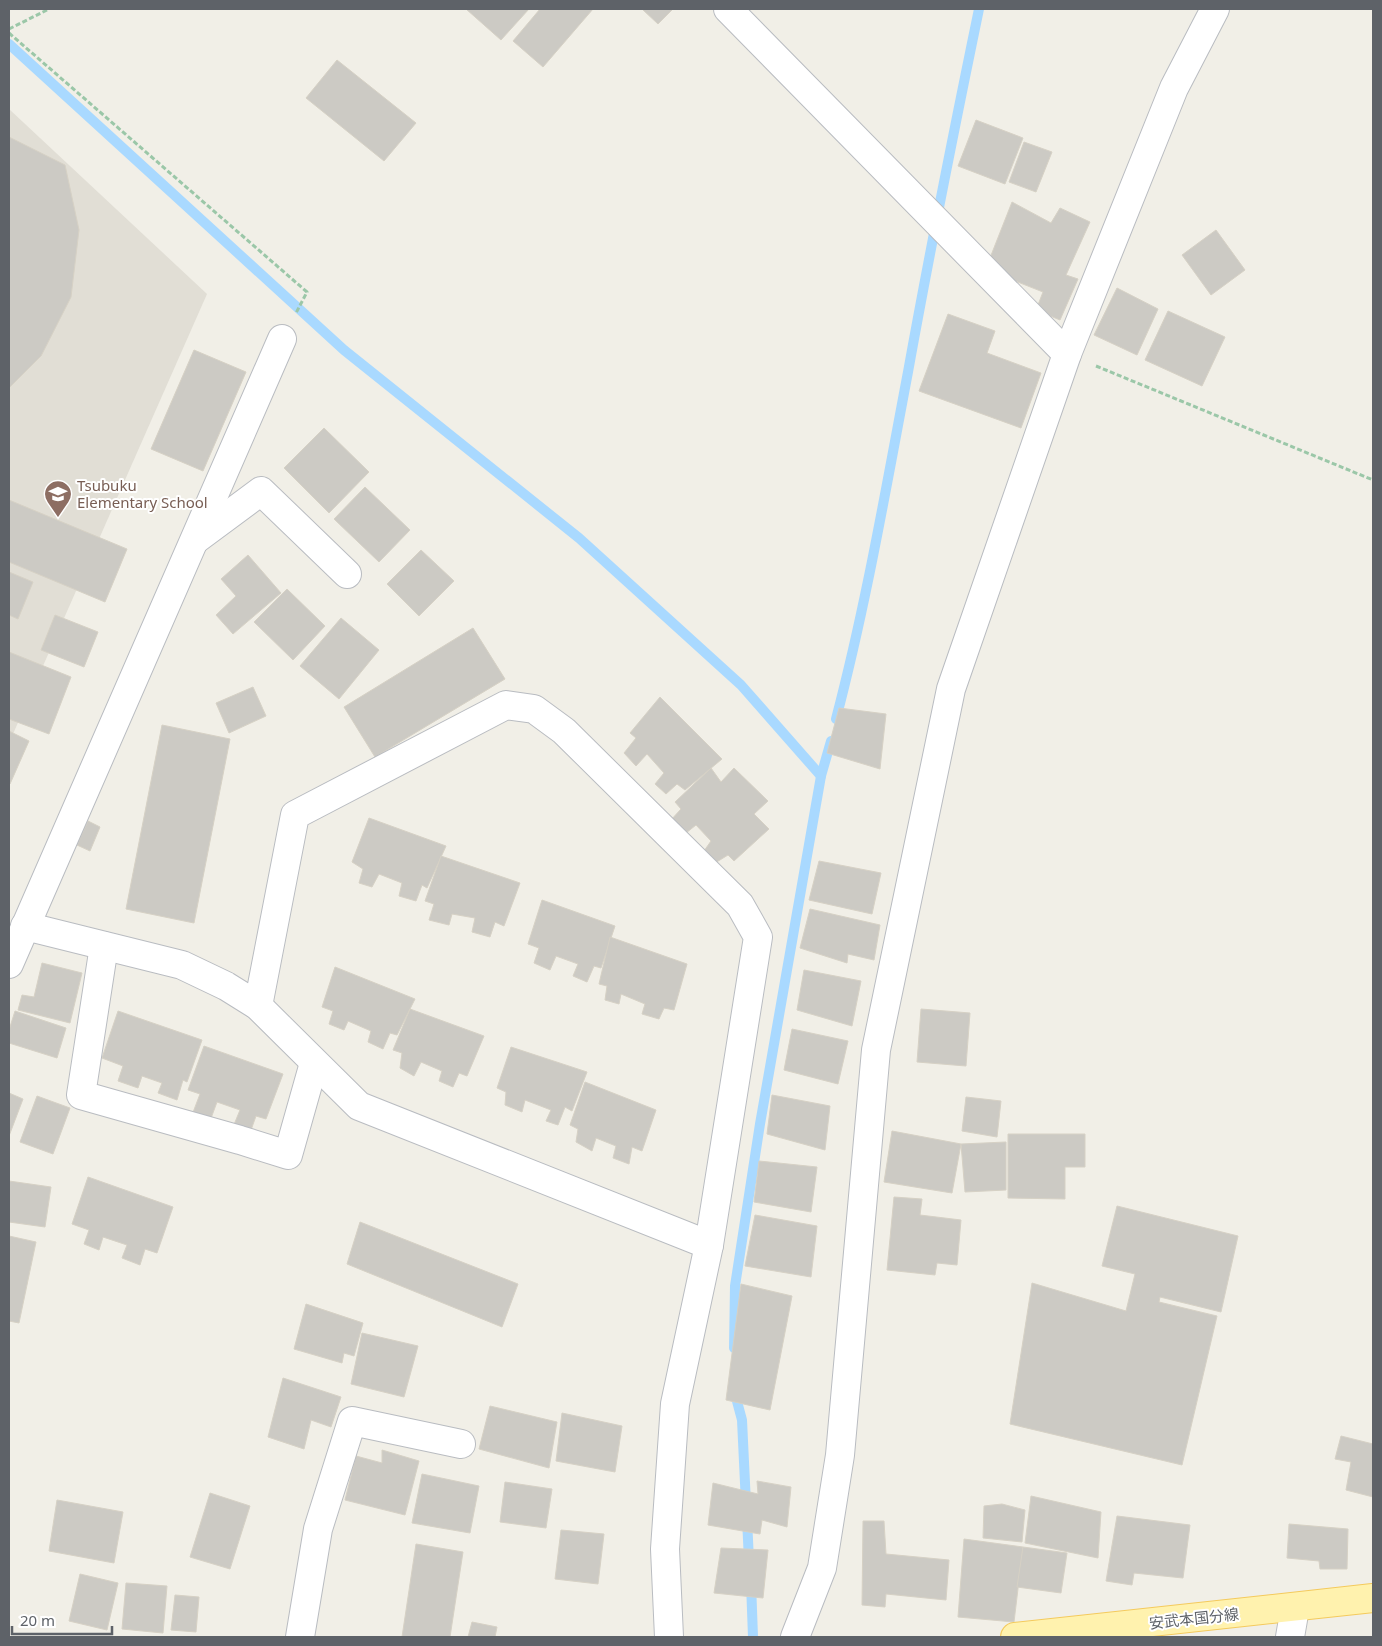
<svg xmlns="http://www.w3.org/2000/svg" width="1382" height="1646" font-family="'Noto Sans','Noto Sans JP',sans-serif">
<rect width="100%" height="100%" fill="#f1efe7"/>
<polygon fill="#e1ded5" points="9,109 207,294 9,743"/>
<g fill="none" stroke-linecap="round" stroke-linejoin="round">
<g stroke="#a9d9ff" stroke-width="10">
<polyline points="9,44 344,350 579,538 741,685 821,776"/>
<path d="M836,719C866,605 886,488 908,372C930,250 954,130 979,9"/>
<polyline points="734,1348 735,1286 760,1124 821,776 831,741"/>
<polyline points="734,1390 742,1420 746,1504"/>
<polyline points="747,1518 749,1561"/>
<polyline points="751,1583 753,1637"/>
</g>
</g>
<g fill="#cccac4" stroke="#d6d1c5">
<polygon points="466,9 529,9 501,40"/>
<polygon points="540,9 593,9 543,67 513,41"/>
<polygon points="642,9 673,9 658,24"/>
<polygon points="337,60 416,123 384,161 306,98"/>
<polygon points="976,120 1023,138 1005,184 958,166"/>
<polygon points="9,137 65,165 79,230 71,297 41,356 9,388"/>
<polygon points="1024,142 1052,152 1036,192 1009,182"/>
<polygon points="1012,202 1051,223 1060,208 1090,222 1066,275 1078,279 1060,320 1036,310 1043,292 1000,275 988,263"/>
<polygon points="1216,230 1245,270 1211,295 1182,255"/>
<polygon points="1117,288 1158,309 1137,355 1094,335"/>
<polygon points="1168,311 1225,337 1202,386 1145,360"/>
<polygon points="948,314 995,331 987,353 1041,373 1021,428 919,391"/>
<polygon points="194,350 246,372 203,471 151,449"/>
<polygon points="324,428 369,472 329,513 284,468"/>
<polygon points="365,487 410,530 379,562 334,519"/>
<polygon points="9,500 127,549 105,602 9,562"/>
<polygon points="421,550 454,581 419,616 387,584"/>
<polygon points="248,555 281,593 233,634 216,615 236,596 221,579"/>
<polygon points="9,572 33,582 18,619 9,615"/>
<polygon points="287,589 325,626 293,660 254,622"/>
<polygon points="55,615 98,632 84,667 41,650"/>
<polygon points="341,618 379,650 339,699 300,666"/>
<polygon points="473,628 505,679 375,757 344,707"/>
<polygon points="9,652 71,677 49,734 9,719"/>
<polygon points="253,687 266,716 229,733 216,703"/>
<polygon points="660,697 722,759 685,790 677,784 666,794 655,784 664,773 647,754 636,766 624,753 636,738 630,733"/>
<polygon points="839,708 886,714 880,769 827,753"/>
<polygon points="162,725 230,739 194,923 126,909"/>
<polygon points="9,731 29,741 10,784 9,783"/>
<polygon points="711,768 721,782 734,768 768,801 754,814 769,829 734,861 728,855 715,863 704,851 711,841 696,825 686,833 670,821 681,809 675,802"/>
<polygon points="369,818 446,846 427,888 422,885 416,901 399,896 402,883 379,874 372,887 359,883 363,869 352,862"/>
<polygon points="88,821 100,827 90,851 77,845"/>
<polygon points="441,856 520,883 504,926 495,922 490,937 472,932 475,918 452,914 449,925 429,920 434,904 425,901"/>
<polygon points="819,861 881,873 872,914 809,900"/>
<polygon points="542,900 615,926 601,968 594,966 587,982 573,976 578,964 556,956 550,970 534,963 539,948 528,944"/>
<polygon points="810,909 880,925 874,960 848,954 847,963 800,948"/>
<polygon points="610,937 687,964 674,1010 664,1008 659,1019 642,1014 645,1004 621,994 619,1004 605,1000 607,986 599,984"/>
<polygon points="42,963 82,973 70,1023 18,1010 22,995 34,997"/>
<polygon points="335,967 415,999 397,1035 390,1033 383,1049 368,1042 371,1031 348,1021 344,1030 329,1024 333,1011 322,1007"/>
<polygon points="804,970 861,981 852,1026 797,1010"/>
<polygon points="410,1009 484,1036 467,1076 459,1073 453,1087 439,1081 442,1071 421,1062 414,1076 400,1068 402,1053 393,1050"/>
<polygon points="921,1009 970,1013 966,1066 917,1062"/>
<polygon points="15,1011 66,1028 57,1058 9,1043 9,1030"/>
<polygon points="118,1011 202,1040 187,1082 183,1080 177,1100 158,1093 162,1083 142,1076 138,1088 118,1081 123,1066 102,1058"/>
<polygon points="792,1029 848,1041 838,1084 784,1070"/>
<polygon points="204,1046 283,1074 266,1119 256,1116 250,1133 233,1127 240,1110 217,1102 210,1121 192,1115 200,1094 188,1090"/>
<polygon points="511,1047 587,1072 572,1111 565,1107 558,1125 546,1121 551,1110 525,1100 522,1112 505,1105 506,1092 497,1088"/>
<polygon points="585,1082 656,1110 642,1151 632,1147 629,1164 613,1158 616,1146 596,1138 592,1151 576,1142 578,1129 570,1125"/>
<polygon points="9,1093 23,1099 9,1136"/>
<polygon points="772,1095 830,1106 825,1150 767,1134"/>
<polygon points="37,1096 70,1108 53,1154 20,1142"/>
<polygon points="966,1097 1001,1101 997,1137 962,1131"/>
<polygon points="892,1131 961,1144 952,1193 884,1182"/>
<polygon points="1008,1134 1085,1134 1085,1167 1065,1167 1065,1199 1008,1198"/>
<polygon points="1006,1142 1006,1190 965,1192 961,1144"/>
<polygon points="759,1161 817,1167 811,1212 754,1202"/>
<polygon points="88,1177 173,1207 157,1253 145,1249 140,1265 122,1258 127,1245 103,1237 99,1250 84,1244 89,1230 72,1224"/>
<polygon points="9,1181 51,1187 45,1227 9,1222"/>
<polygon points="894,1197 922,1199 920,1215 961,1220 957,1265 937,1263 935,1275 887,1270"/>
<polygon points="1117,1206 1238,1236 1221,1312 1160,1297 1159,1302 1217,1316 1182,1465 1010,1424 1032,1283 1126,1311 1135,1274 1102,1266"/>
<polygon points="755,1215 817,1226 811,1277 745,1266"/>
<polygon points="360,1222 518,1284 502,1327 347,1264"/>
<polygon points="9,1236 36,1242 19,1323 9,1321"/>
<polygon points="741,1284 792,1296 770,1410 726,1400"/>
<polygon points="306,1304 363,1323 354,1356 344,1353 342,1363 294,1349"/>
<polygon points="362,1333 418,1346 404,1397 351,1384"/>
<polygon points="283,1378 341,1397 331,1427 311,1420 304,1449 268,1437"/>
<polygon points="490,1406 557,1422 549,1468 479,1449"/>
<polygon points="562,1413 622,1426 615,1472 556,1461"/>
<polygon points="1341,1436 1373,1444 1373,1497 1346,1490 1351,1462 1335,1459"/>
<polygon points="382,1450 419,1461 405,1515 345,1500 356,1456 382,1463"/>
<polygon points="422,1474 479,1486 470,1533 412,1523"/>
<polygon points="757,1481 791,1487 787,1527 762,1520 760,1534 708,1525 713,1483 758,1494"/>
<polygon points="505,1482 552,1489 546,1528 500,1522"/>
<polygon points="210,1493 250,1506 230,1569 190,1557"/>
<polygon points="1031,1496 1101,1512 1098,1558 1025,1543"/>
<polygon points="57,1500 123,1512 114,1563 49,1551"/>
<polygon points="1002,1504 1025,1510 1022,1542 983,1538 984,1506"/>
<polygon points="1117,1516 1190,1525 1183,1578 1134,1573 1132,1585 1106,1581"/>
<polygon points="863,1521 884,1521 886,1554 949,1560 946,1600 886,1594 885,1607 862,1605"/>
<polygon points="1289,1524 1348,1529 1347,1569 1320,1569 1319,1561 1287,1558"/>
<polygon points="561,1530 604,1534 598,1584 555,1579"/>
<polygon points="964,1539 1023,1547 1014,1622 958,1617"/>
<polygon points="416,1544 463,1552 450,1637 402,1637"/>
<polygon points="1023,1547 1067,1553 1061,1593 1017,1587"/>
<polygon points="721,1548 768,1550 763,1598 714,1593"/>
<polygon points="80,1574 118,1583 107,1630 69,1621"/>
<polygon points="126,1583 167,1586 163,1633 122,1629"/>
<polygon points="175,1595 199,1597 196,1632 171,1630"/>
<polygon points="472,1622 497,1627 495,1637 468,1637"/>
</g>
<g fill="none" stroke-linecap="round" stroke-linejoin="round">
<g stroke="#b9bcc1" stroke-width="30">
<g id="minor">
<polyline points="728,9 1067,354"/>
<polyline points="195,540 261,491 347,574"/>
<polyline points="25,926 182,965 226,986 258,1006 359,1106 709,1245"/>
<polyline points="104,946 81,1095 240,1140 288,1155 314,1063"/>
<polyline points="9,964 282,339"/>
<polyline points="258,1006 295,815 506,705 534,709 564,731 740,905 758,937 709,1245 675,1404 665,1549 669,1637"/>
<polyline points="300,1637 318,1529 352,1421 461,1444"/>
<polyline points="795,1637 822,1568 840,1455 876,1050 951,689 1067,354 1174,88 1215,9"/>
<polyline points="1290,1637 1295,1608"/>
</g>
</g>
<g stroke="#f4ca5d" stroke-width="30">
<polyline id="major" points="1015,1637 1373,1598"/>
</g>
<g stroke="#9bc7a8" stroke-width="3" stroke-dasharray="5 2.5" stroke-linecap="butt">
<polyline points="9,29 49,9"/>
<polyline points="9,33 307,292 296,313"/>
<polyline points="1096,366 1373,480"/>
</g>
<use href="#minor" stroke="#fff" stroke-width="28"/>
<use href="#major" stroke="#fff2ae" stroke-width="28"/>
</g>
<defs>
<g id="school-pin" transform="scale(1.4375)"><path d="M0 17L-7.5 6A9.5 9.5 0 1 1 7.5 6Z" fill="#8d6e63" stroke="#fff"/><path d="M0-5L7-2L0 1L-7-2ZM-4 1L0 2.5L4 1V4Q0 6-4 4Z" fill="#fff"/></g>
</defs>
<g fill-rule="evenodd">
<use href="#school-pin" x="58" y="494"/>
</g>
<g text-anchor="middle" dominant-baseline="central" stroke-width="4" stroke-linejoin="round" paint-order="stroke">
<g font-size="15" fill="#785e54" stroke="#fff" text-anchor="start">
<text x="77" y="485">Tsubuku<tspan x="77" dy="17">Elementary School</tspan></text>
</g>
<g font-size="15" fill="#5e6268" stroke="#fff">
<text transform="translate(1194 1618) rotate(-6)">安武本国分線</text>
</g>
</g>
<rect width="1382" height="1646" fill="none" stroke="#5e6268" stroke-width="20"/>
<path d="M12 1626v8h100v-8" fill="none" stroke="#5e6268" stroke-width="2.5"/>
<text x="20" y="1626" font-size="15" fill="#5e6268" stroke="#ffffff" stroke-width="4" paint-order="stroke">20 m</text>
</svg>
